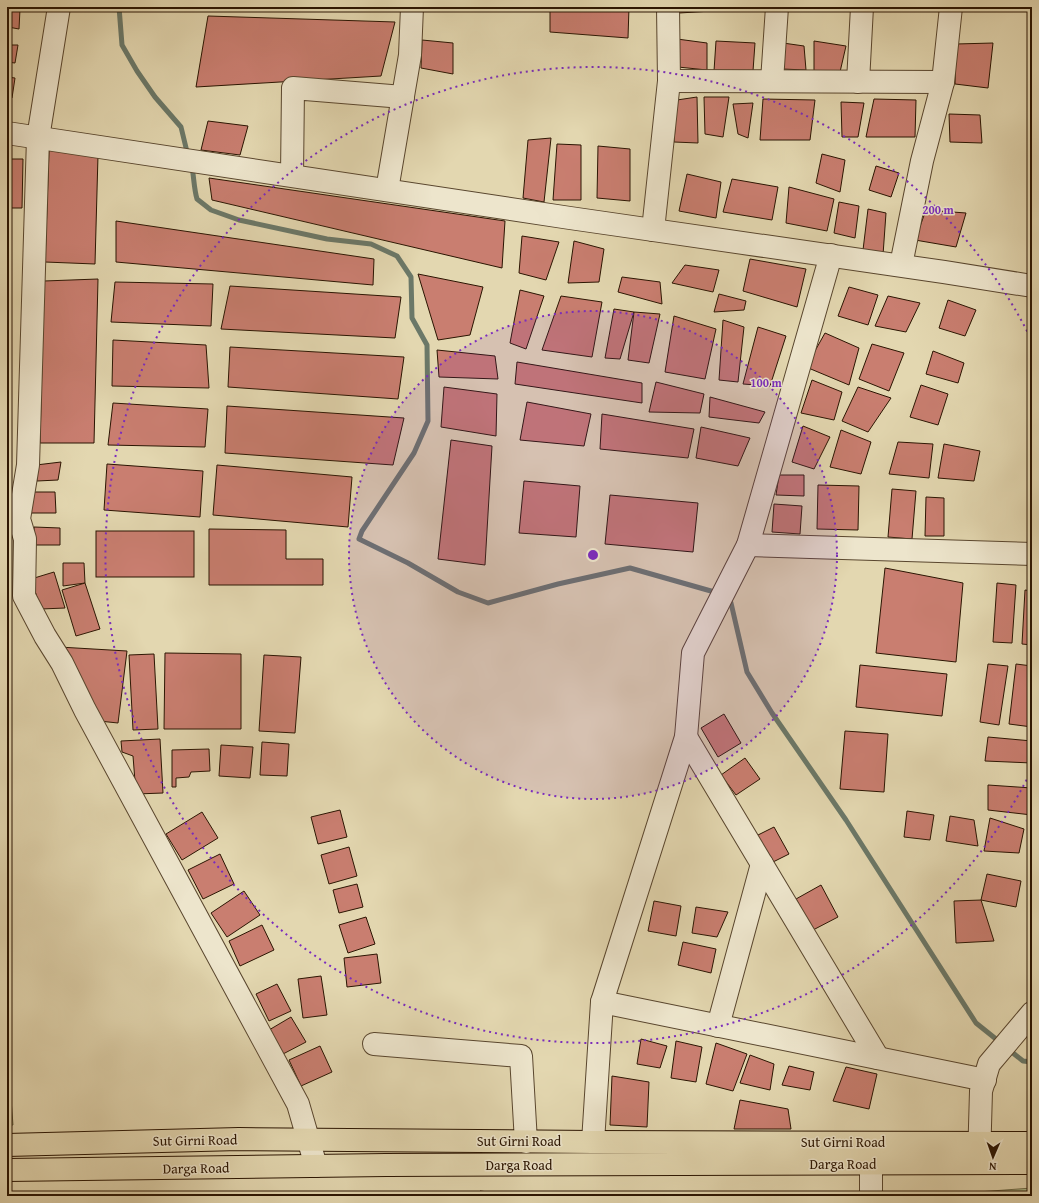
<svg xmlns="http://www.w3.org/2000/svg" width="1039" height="1203" font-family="'Gentium Book Plus',serif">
<rect width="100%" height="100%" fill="#e3d7b0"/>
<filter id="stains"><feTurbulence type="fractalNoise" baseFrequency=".005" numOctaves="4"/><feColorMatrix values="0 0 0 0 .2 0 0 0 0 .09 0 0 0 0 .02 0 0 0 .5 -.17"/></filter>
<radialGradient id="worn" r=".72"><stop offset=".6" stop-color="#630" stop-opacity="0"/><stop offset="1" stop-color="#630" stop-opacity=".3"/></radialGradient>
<g fill="#afbf8e" stroke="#6d6a48">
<polygon points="7,1047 13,1125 7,1125"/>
<polygon points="1032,1188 1032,1196 924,1196"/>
</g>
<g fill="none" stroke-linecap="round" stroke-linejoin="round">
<g stroke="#6b7868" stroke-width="5">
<polyline points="119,7 122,45 137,71 155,97 181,127 188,156"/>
<path d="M192,167C194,178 194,189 197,199L211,210L239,220L327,239L371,244L397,256L411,277L412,318L427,345L428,421L414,453L362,531L359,539L408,563L458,592L488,603L558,584L630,568L718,593"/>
<polyline points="726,599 731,603 747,672 772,713 846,820 976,1023 1001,1043"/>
<polyline points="1008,1049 1023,1061 1032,1062"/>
</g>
</g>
<g fill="#c97e70" stroke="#2b1502">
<polygon points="7,7 20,9 19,29 8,27 7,33"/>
<polygon points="550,7 629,7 628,38 550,32"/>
<polygon points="679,7 712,7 712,11 679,13"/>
<rect x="712" y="7" width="36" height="4"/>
<polygon points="208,16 395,22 381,76 196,87"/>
<polygon points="677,39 707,43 707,70 678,67"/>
<polygon points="422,40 453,43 453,74 421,68"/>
<polygon points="716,41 755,43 753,71 714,71"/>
<polygon points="814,41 846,46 840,72 814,71"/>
<polygon points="783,43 804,46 806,70 782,69"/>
<polygon points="993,43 988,88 955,84 956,44"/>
<polygon points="11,45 18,45 15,63 7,62 7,49 10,49"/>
<polygon points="7,77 15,78 12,98 7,97"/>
<polygon points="697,97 698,143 674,142 677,100"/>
<polygon points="704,97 729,97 723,137 705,134"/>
<polygon points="763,99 815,100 810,140 760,140"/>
<polygon points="874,99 916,100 915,137 866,137"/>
<polygon points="841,102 864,103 858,137 842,137"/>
<polygon points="753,103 748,138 738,134 733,104"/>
<polygon points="949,114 980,115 982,143 950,142"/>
<polygon points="208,121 248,126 240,155 201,150"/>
<polygon points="551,138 544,202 523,198 528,140"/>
<polygon points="557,144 581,145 581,200 553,200"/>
<polygon points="598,146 630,149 630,201 597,198"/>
<polygon points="49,150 98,155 95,264 45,262"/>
<polygon points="822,154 845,160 840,192 816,183"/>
<polygon points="7,159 23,159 22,208 7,208"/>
<polygon points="876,166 899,173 891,197 869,190"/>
<polygon points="687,174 721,182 716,218 679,211"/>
<polygon points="209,178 505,221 502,268 212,200"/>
<polygon points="732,179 778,187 772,220 723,212"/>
<polygon points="789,187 834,199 827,231 786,223"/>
<polygon points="839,202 859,206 855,238 834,233"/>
<polygon points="868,209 886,213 883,255 863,250"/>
<polygon points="926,210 966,213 956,247 915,240"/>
<polygon points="116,221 374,259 373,285 116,262"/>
<polygon points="522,236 559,242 546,280 519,273"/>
<polygon points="574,241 604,249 599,282 568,283"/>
<polygon points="750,259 806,269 797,307 743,291"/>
<polygon points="685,265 719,270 713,292 672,283"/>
<polygon points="418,274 483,287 470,335 438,340"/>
<polygon points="622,277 660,282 662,304 618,292"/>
<polygon points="98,279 94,443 40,443 44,281"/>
<polygon points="115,282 213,284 211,326 111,322"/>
<polygon points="230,286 401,297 395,338 221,329"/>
<polygon points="849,287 878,295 868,325 838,316"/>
<polygon points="520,290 544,296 526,349 510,343"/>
<polygon points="719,294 746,301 744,310 714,312"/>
<polygon points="561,296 602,302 592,357 542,350"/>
<polygon points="888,296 920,303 906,332 875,326"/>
<polygon points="948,300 976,310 965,336 939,328"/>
<polygon points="614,309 634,312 620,359 605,358"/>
<polygon points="634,312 660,314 649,363 628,360"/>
<polygon points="674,316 716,329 705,379 665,372"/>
<polygon points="723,320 744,327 738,382 719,380"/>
<polygon points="758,327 786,336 770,386 743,384"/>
<polygon points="825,333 859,348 849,385 806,367"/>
<polygon points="113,340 206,345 209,388 112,386"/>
<polygon points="872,344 904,353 889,391 859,379"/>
<polygon points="230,347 404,357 398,399 228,387"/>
<polygon points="437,350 495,356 498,379 439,377"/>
<polygon points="933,351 964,363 958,383 926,374"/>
<polygon points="517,362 642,383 642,403 515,384"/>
<polygon points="812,380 842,392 834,420 801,413"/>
<polygon points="656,382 704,394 700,413 649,412"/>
<polygon points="921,385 948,394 938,425 910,417"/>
<polygon points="444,387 497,394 496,436 441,427"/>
<polygon points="858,387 891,398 868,432 842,421"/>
<polygon points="710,397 765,412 759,423 709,417"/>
<polygon points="527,402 591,414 584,446 520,440"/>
<polygon points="113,403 208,409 205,447 108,445"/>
<polygon points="227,406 404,418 393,465 225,453"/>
<polygon points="602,414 694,429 688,458 600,449"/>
<polygon points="803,426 830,437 814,469 792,462"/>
<polygon points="701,427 750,438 738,466 696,458"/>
<polygon points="841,430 871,442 861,474 830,467"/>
<polygon points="451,440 492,446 485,565 438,559"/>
<polygon points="898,442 933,444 929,478 889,474"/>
<polygon points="944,444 980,451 974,481 938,478"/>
<polygon points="61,462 58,480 37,481 36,465"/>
<polygon points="107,464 203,471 200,517 104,510"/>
<polygon points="217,465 352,477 348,527 213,515"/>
<polygon points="779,475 804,475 804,496 776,495"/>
<polygon points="524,481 580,486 576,537 519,533"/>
<polygon points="818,485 859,486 858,530 817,529"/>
<polygon points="892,489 916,491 912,539 888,537"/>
<polygon points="30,492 55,492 56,513 31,513"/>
<polygon points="610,495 698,503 693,552 605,544"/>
<polygon points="926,497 944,498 944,536 925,536"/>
<polygon points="774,504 802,506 800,534 772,532"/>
<polygon points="34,527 60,528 60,545 34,545"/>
<polygon points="209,529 286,530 286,559 323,559 323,585 209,585"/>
<rect x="96" y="531" width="98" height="46"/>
<polygon points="63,563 84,563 85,583 63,586"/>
<polygon points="885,568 963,583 956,662 876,653"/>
<polygon points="54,572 65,608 41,609 31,579"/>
<polygon points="85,583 100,629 76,636 62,590"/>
<polygon points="997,583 1016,585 1012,643 993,642"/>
<polygon points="1025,590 1032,591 1032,645 1022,644"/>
<polygon points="59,647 127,651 118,723 99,721"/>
<polygon points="165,653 241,654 241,729 164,729"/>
<polygon points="154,654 158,729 133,730 129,655"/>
<polygon points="264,655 301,657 295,733 259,731"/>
<polygon points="988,664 1008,666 999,725 980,722"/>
<polygon points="1016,664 1032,666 1032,727 1009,724"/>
<polygon points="860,665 947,674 942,716 856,707"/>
<polygon points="724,714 741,743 718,757 701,728"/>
<polygon points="845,731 888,734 884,792 840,789"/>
<polygon points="988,737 1032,741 1032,763 985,761"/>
<polygon points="160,739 163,793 136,794 133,756 122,752 121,741"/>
<polygon points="262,742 289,744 287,776 260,775"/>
<polygon points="221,745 253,747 250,778 219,776"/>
<polygon points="209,749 210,771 191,772 189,777 176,778 176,787 172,787 172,750"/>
<polygon points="745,758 760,779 736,795 721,775"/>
<polygon points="988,785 1032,788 1032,815 988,810"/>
<polygon points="340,810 347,837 318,844 311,817"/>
<polygon points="907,811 934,815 930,840 904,837"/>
<polygon points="202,812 218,838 182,860 166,834"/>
<polygon points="950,816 974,820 978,846 946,841"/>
<polygon points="990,818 1024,829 1019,853 984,851"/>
<polygon points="774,827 789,854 769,864 754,837"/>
<polygon points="349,847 357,876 329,884 321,855"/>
<polygon points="220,854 234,884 203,899 188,870"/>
<polygon points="987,874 1021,881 1016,907 981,900"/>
<polygon points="357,884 363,907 339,913 333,890"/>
<polygon points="821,885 838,917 813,930 796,899"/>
<polygon points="244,891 260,915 227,937 211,913"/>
<polygon points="981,900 994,941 956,943 954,901"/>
<polygon points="654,901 681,906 676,936 648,931"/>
<polygon points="696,907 728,912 717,937 692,933"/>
<polygon points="366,917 375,944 348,953 339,925"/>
<polygon points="262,925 274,950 240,966 229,941"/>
<polygon points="683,942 716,949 711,973 678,965"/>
<polygon points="377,954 381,983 347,987 344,958"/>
<polygon points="321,976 327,1015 303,1018 298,979"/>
<polygon points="277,984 291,1011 269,1021 256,994"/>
<polygon points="291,1017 306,1042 283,1054 269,1030"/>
<polygon points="641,1039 667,1046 660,1068 637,1064"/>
<polygon points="676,1041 702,1047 696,1082 671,1078"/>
<polygon points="716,1043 747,1054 733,1091 706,1084"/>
<polygon points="320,1046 332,1072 301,1086 289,1060"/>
<polygon points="750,1055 774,1064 770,1090 740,1083"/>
<polygon points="789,1066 814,1072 810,1090 782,1085"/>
<polygon points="846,1067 877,1074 869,1109 833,1101"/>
<polygon points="612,1076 649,1082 647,1127 610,1125"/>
<polygon points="740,1100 788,1109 791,1129 734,1129"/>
<polygon points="480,1191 506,1194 506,1196 480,1196"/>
</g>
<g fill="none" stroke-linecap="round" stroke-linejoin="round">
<g stroke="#59462e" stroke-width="24">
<g id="minor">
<polyline points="59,7 38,138 28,465 19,519 25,539 24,596 45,636 62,663 85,710 298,1104 316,1166"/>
<polyline points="669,81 943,82"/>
<polyline points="772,81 777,7"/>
<polyline points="858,82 862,7"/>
<polyline points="7,133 570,218 944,272 1032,286"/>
<polyline points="292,175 293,88 403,97"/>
<polyline points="387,190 410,55 412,7"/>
<polyline points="653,230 669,81 668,7"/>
<polyline points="901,265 922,161 943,82 951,7"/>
<polyline points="748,545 1032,554"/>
<polyline points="686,737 878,1058"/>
<polyline points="602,1002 985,1080"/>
<polyline points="718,1026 762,864"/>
<polyline points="374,1044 521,1056 526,1142"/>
<polyline points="593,1142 602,1002 686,737 693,653 748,545 831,255"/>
<polyline points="871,1145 871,1196"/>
<polyline points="979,1161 981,1091 989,1064 1032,1013"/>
</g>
</g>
<g stroke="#2b1502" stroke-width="24">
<g id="major">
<polyline points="7,1145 239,1139 593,1142 1032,1143"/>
<polyline points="7,1170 386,1165 1032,1163"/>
</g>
</g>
<use href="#minor" stroke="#ede5cc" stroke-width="22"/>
<use href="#major" stroke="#e3d7b0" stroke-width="22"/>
</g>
<circle cx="593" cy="555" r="244" fill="#7b2cbf" fill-opacity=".12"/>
<g fill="none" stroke="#7b2cbf" stroke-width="2" stroke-dasharray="2 4">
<circle cx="593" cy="555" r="244"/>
<path d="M1032 769A488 488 0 1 1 1032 341"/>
</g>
<g text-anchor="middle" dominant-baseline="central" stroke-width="3" stroke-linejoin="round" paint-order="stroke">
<g font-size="14" fill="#2b1502" stroke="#ede5cc">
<text transform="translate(195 1140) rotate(-1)">Sut Girni Road</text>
<text x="519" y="1141">Sut Girni Road</text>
<text x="843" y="1142">Sut Girni Road</text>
<text x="843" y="1164">Darga Road</text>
<text x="519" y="1165">Darga Road</text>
<text transform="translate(196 1168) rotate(-1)">Darga Road</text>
</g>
</g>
<circle cx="593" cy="555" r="6" fill="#7b2cbf" stroke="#ede5cc" stroke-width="2"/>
<g font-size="12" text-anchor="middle" font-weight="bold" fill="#7b2cbf" stroke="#ede5cc" stroke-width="3" stroke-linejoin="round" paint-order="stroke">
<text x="938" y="214">200 m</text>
<text x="766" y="387">100 m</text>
</g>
<rect width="1039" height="1203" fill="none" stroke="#e3d7b0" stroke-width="24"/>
<rect x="8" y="8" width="1023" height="1187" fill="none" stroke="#2b1502" stroke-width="2"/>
<rect x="12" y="12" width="1015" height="1179" fill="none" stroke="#2b1502"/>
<g transform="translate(993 1157) rotate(182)" stroke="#ede5cc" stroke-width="3" paint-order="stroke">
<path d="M0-3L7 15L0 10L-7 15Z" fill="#2b1502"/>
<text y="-6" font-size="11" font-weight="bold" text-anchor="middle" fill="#2b1502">N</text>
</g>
<rect width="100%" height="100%" filter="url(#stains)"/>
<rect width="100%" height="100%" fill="url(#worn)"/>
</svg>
